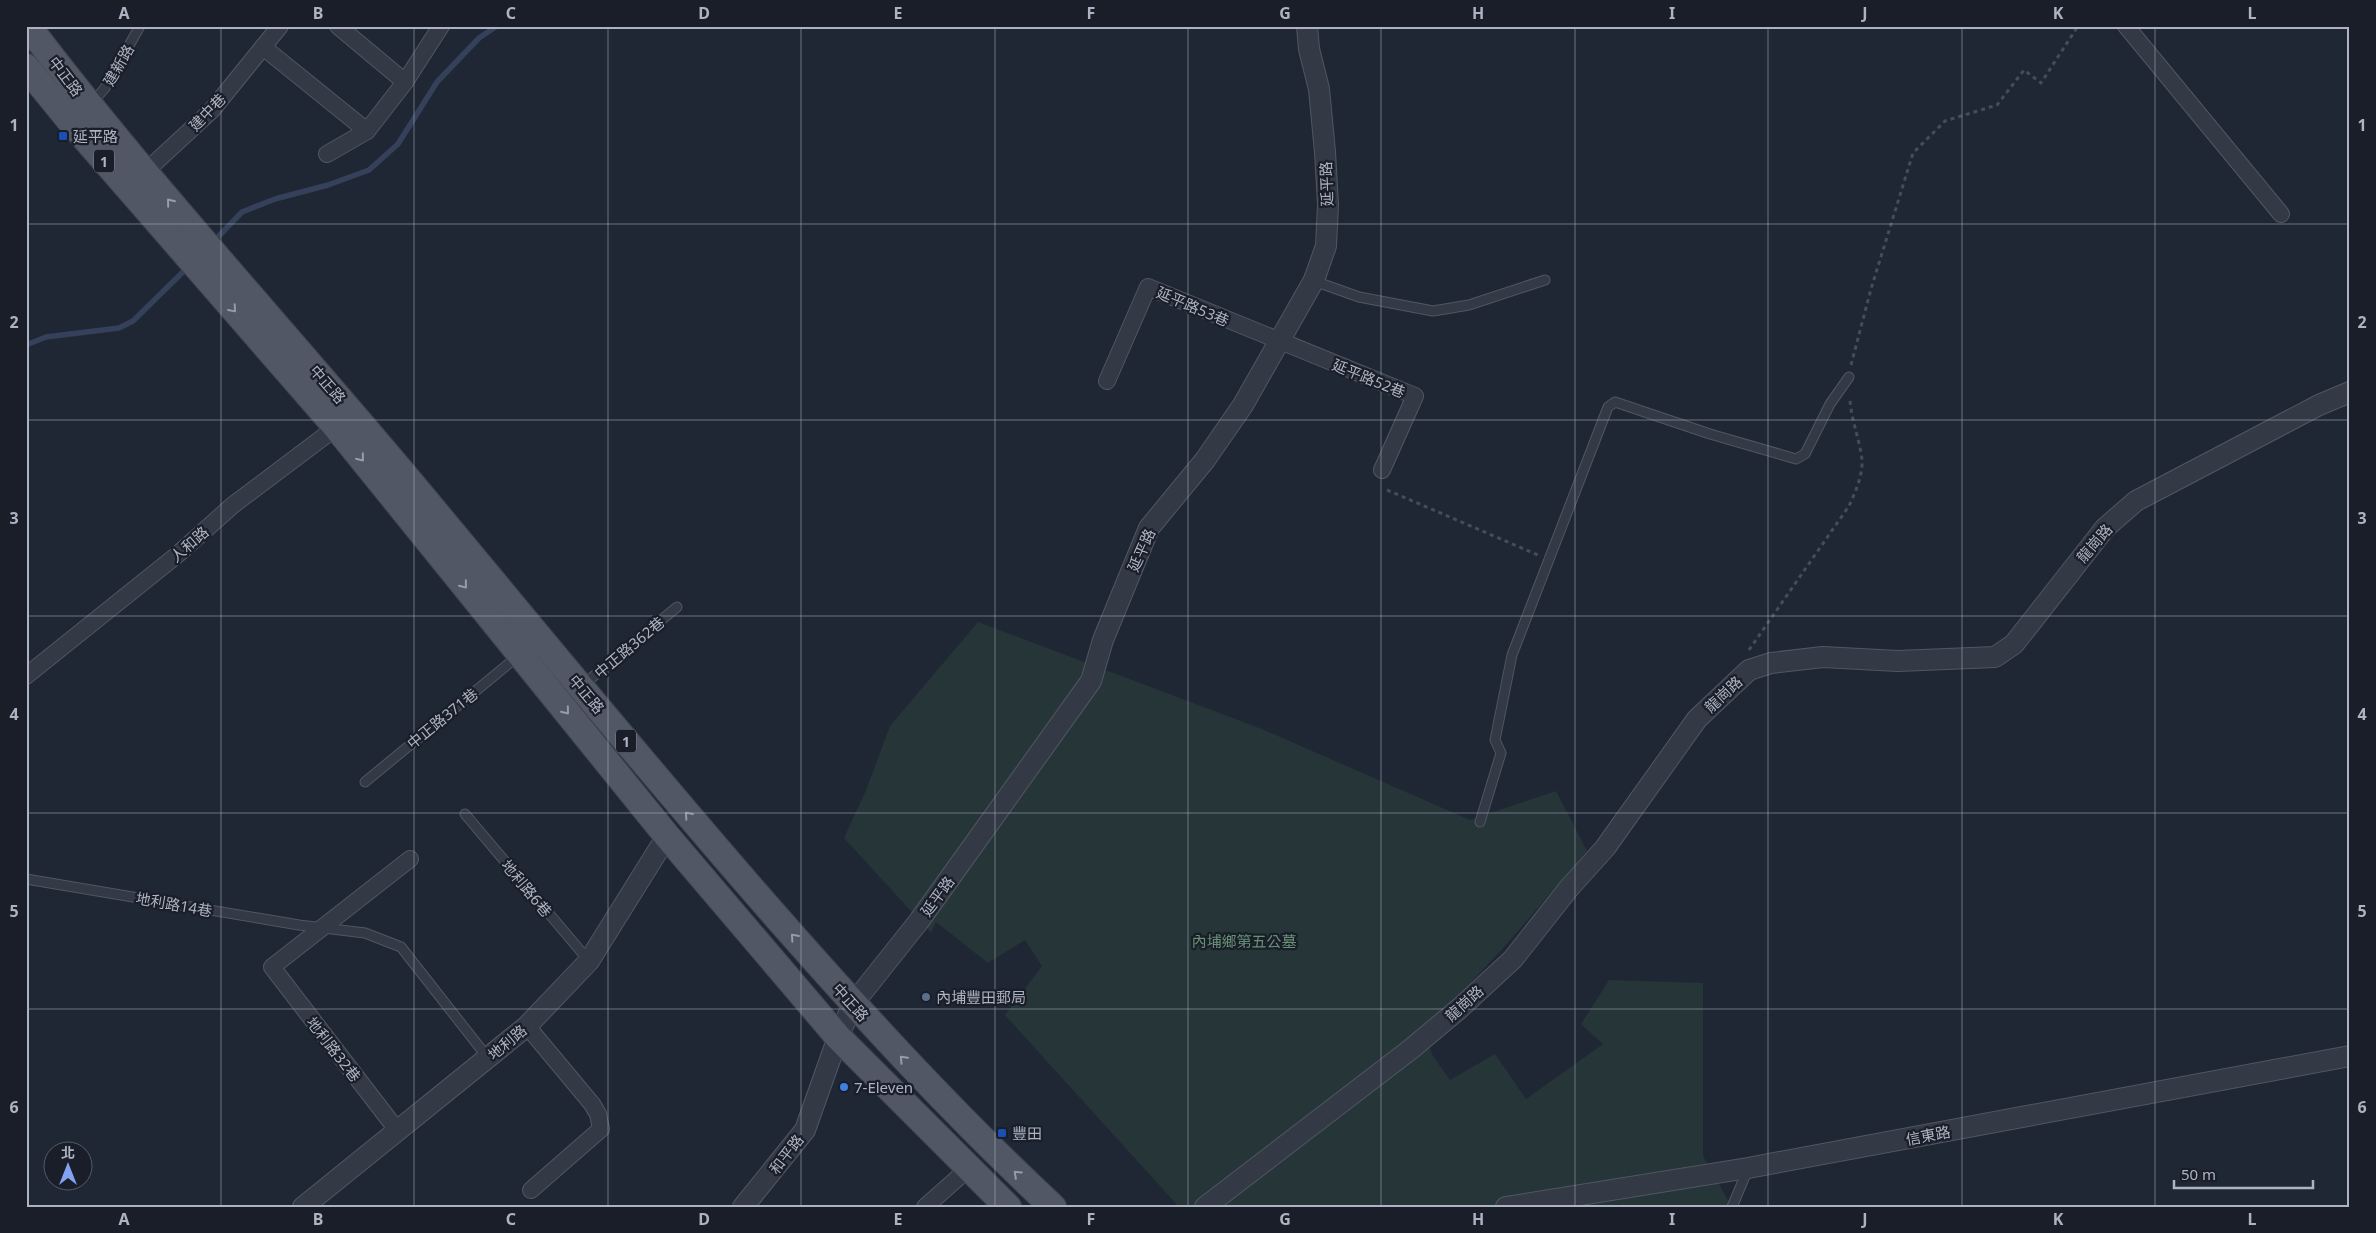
<svg xmlns="http://www.w3.org/2000/svg" width="2376" height="1233" font-family="'Noto Sans','Noto Sans TC',sans-serif">
<rect width="100%" height="100%" fill="#202734"/>
<polygon fill="#253538" points="978,622 1262,729 1470,820 1556,791 1587,851 1505,946 1424,1033 1433,1056 1450,1080 1495,1054 1526,1099 1603,1044 1581,1024 1609,980 1703,983 1703,1156 1732,1207 1179,1207 1005,1015 1042,966 1025,940 988,963 936,922 931,933 844,838 866,790 890,726"/>
<g fill="none" stroke-linecap="round" stroke-linejoin="round">
<g stroke="#35405a" stroke-width="5.5">
<polyline points="213,242 242,212 275,199 328,185 369,170 398,144 437,82 479,38 497,26"/>
<polyline points="26,345 46,337 119,328 133,321 189,266"/>
</g>
<g stroke="#515663" stroke-width="11">
<g id="service">
<polyline points="91,104 105,88 140,26"/>
<polyline points="1314,281 1359,297 1433,311 1469,305 1545,280"/>
<polyline points="583,685 677,607"/>
<polyline points="365,782 518,656"/>
<polyline points="465,814 589,961"/>
<polyline points="1480,822 1501,753 1495,740 1512,655 1608,407 1615,402 1710,434 1796,459 1805,454 1830,404 1849,377"/>
<polyline points="26,879 299,925 365,933 401,947 488,1058"/>
<polyline points="1732,1207 1748,1169"/>
</g>
</g>
<g stroke="#515663" stroke-width="18">
<g id="minor">
<polyline points="338,26 405,82"/>
<polyline points="2126,26 2281,214"/>
<polyline points="263,47 367,131"/>
<polyline points="327,154 367,131 405,82 441,26"/>
<polyline points="145,172 212,110 280,26"/>
<polyline points="1107,381 1148,287 1415,396 1382,470"/>
<polyline points="26,676 177,555 233,505 342,423"/>
<polyline points="527,1026 592,1104 598,1114 601,1129 531,1190"/>
<polyline points="397,1130 272,967 410,859"/>
<polyline points="925,1207 969,1168"/>
</g>
</g>
<g stroke="#515663" stroke-width="22">
<g id="tertiary">
<polyline points="303,1207 527,1026 589,961 667,836"/>
<polyline points="743,1207 805,1130 838,1037 853,1004 919,921 1091,681 1103,640 1149,528 1205,460 1243,405 1314,280 1326,246 1328,204 1325,152 1319,89 1309,49 1307,26"/>
<polyline points="1205,1207 1411,1049 1460,1008 1513,959 1569,888 1605,848 1697,719 1749,670 1771,663 1823,657 1898,661 1995,657 2014,644 2105,528 2136,501 2319,405 2350,392"/>
<polyline points="1506,1207 1748,1168 2350,1056"/>
</g>
</g>
<g stroke="#3d424e" stroke-width="28">
<g id="primary">
<path d="M28,26C156,195 302,350 437,514C546,645 654,777 766,905C858,1010 951,1112 1053,1207"/>
<polyline points="26,67 70,121 337,428 667,836 838,1037 1008,1207"/>
</g>
</g>
<g stroke="#415055" stroke-width="3" stroke-dasharray="4 4" stroke-linecap="butt">
<polyline points="1851,365 1871,289 1913,153 1945,121 1997,105 2024,70 2041,83 2078,26"/>
<polyline points="1387,490 1538,555"/>
<path d="M1749,650L1849,506C1855,493 1863,475 1862,460C1860,440 1851,420 1850,399"/>
</g>
<use href="#service" stroke="#333945" stroke-width="9"/>
<use href="#minor" stroke="#333945" stroke-width="16"/>
<use href="#tertiary" stroke="#333945" stroke-width="20"/>
<use href="#primary" stroke="#515765" stroke-width="26"/>
</g>
<defs><path id="oneway-chevron" d="M-2-3.5L2.5 0L-2 3.5" fill="none" stroke-width="1.6" stroke-linecap="round" stroke-linejoin="round" transform="scale(1.25)"/></defs>
<g stroke="#969cab">
<use href="#oneway-chevron" transform="translate(170 202) rotate(-129)"/>
<use href="#oneway-chevron" transform="translate(233 309) rotate(49)"/>
<use href="#oneway-chevron" transform="translate(361 458) rotate(51)"/>
<use href="#oneway-chevron" transform="translate(464 585) rotate(51)"/>
<use href="#oneway-chevron" transform="translate(566 711) rotate(51)"/>
<use href="#oneway-chevron" transform="translate(688 815) rotate(-131)"/>
<use href="#oneway-chevron" transform="translate(794 937) rotate(-131)"/>
<use href="#oneway-chevron" transform="translate(903 1059) rotate(-133)"/>
<use href="#oneway-chevron" transform="translate(1017 1174) rotate(-137)"/>
</g>
<path fill="none" stroke="#adb3c2" stroke-width="1" stroke-opacity="0.55" d="M221,26V1207M414,26V1207M608,26V1207M801,26V1207M995,26V1207M1188,26V1207M1381,26V1207M1575,26V1207M1768,26V1207M1962,26V1207M2155,26V1207M26,224H2350M26,420H2350M26,616H2350M26,813H2350M26,1009H2350"/>
<g fill="#1a4fb4" stroke="#191e29" stroke-width="2">
<rect x="58" y="131" width="10" height="10" rx="2.5"/>
<rect x="997" y="1128" width="10" height="10" rx="2.5"/>
</g>
<circle fill="#5c6f8a" stroke="#191e29" stroke-width="2" cx="926" cy="997" r="5"/>
<circle fill="#3f7fe0" stroke="#191e29" stroke-width="2" cx="844" cy="1087" r="5"/>
<g text-anchor="middle" dominant-baseline="central" stroke-width="4.5" stroke-linejoin="round" paint-order="stroke">
<g fill="#191e29" stroke="#818694" stroke-width="1">
<rect x="94" y="149.5" width="20" height="23" rx="4"/>
<rect x="616" y="729.5" width="20" height="23" rx="4"/>
</g>
<g font-size="14" font-weight="bold" fill="#adb3c2">
<text x="104" y="161">1</text>
<text x="626" y="741">1</text>
</g>
<g font-size="15" fill="#adb3c2" stroke="#191e29">
<text transform="translate(118 65) rotate(-60)">建新路</text>
<text transform="translate(66 76) rotate(53)">中正路</text>
<text transform="translate(207 112) rotate(-46)">建中巷</text>
<text transform="translate(1326 184) rotate(-92)">延平路</text>
<text transform="translate(1193 306) rotate(23)">延平路53巷</text>
<text transform="translate(1369 378) rotate(22)">延平路52巷</text>
<text transform="translate(328 384) rotate(49)">中正路</text>
<text transform="translate(2094 543) rotate(-49)">龍崗路</text>
<text transform="translate(189 544) rotate(-41)">人和路</text>
<text transform="translate(1141 550) rotate(-66)">延平路</text>
<text transform="translate(629 647) rotate(-40)">中正路362巷</text>
<text transform="translate(587 694) rotate(50)">中正路</text>
<text transform="translate(1723 694) rotate(-43)">龍崗路</text>
<text transform="translate(442 718) rotate(-39)">中正路371巷</text>
<text transform="translate(527 888) rotate(50)">地利路6巷</text>
<text transform="translate(937 896) rotate(-54)">延平路</text>
<text transform="translate(174 904) rotate(10)">地利路14巷</text>
<text transform="translate(851 1002) rotate(48)">中正路</text>
<text transform="translate(1464 1003) rotate(-42)">龍崗路</text>
<text transform="translate(507 1042) rotate(-40)">地利路</text>
<text transform="translate(334 1049) rotate(52)">地利路32巷</text>
<text transform="translate(1928 1135) rotate(-11)">信東路</text>
<text transform="translate(786 1154) rotate(-52)">和平路</text>
</g>
<g font-size="15" fill="#adb3c2" stroke="#191e29" text-anchor="start">
<text x="73" y="136">延平路</text>
<text x="936" y="997">內埔豐田郵局</text>
<text x="854" y="1087">7-Eleven</text>
<text x="1012" y="1133">豐田</text>
</g>
<g font-size="15" fill="#679075" stroke="#191e29">
<text x="1244" y="941">內埔鄉第五公墓</text>
</g>
</g>
<rect width="2376" height="1233" fill="none" stroke="#191e29" stroke-width="55"/>
<g transform="translate(68 1166)"><circle r="24" fill="#191e29" stroke="#545a66"/>
<path d="M0-4L9 19L0 12L-9 19Z" fill="#83a2f1"/>
<text y="-8" font-size="14" font-weight="bold" text-anchor="middle" fill="#adb3c2">北</text>
</g>
<path d="M2174 1180v8h139v-8" fill="none" stroke="#adb3c2" stroke-width="2.5"/>
<text x="2181" y="1180" font-size="15" fill="#adb3c2" stroke="#191e29" stroke-width="4" paint-order="stroke">50 m</text>
<rect x="28" y="28" width="2320" height="1178" fill="none" stroke="#adb3c2" stroke-width="2"/>
<g font-size="16" text-anchor="middle" font-weight="bold" fill="#adb3c2">
<text x="124" y="19">A</text>
<text x="318" y="19">B</text>
<text x="511" y="19">C</text>
<text x="704" y="19">D</text>
<text x="898" y="19">E</text>
<text x="1091" y="19">F</text>
<text x="1285" y="19">G</text>
<text x="1478" y="19">H</text>
<text x="1672" y="19">I</text>
<text x="1865" y="19">J</text>
<text x="2058" y="19">K</text>
<text x="2252" y="19">L</text>
<text x="14" y="131">1</text>
<text x="2362" y="131">1</text>
<text x="14" y="328">2</text>
<text x="2362" y="328">2</text>
<text x="14" y="524">3</text>
<text x="2362" y="524">3</text>
<text x="14" y="720">4</text>
<text x="2362" y="720">4</text>
<text x="14" y="917">5</text>
<text x="2362" y="917">5</text>
<text x="14" y="1113">6</text>
<text x="2362" y="1113">6</text>
<text x="124" y="1225">A</text>
<text x="318" y="1225">B</text>
<text x="511" y="1225">C</text>
<text x="704" y="1225">D</text>
<text x="898" y="1225">E</text>
<text x="1091" y="1225">F</text>
<text x="1285" y="1225">G</text>
<text x="1478" y="1225">H</text>
<text x="1672" y="1225">I</text>
<text x="1865" y="1225">J</text>
<text x="2058" y="1225">K</text>
<text x="2252" y="1225">L</text>
</g>
</svg>
